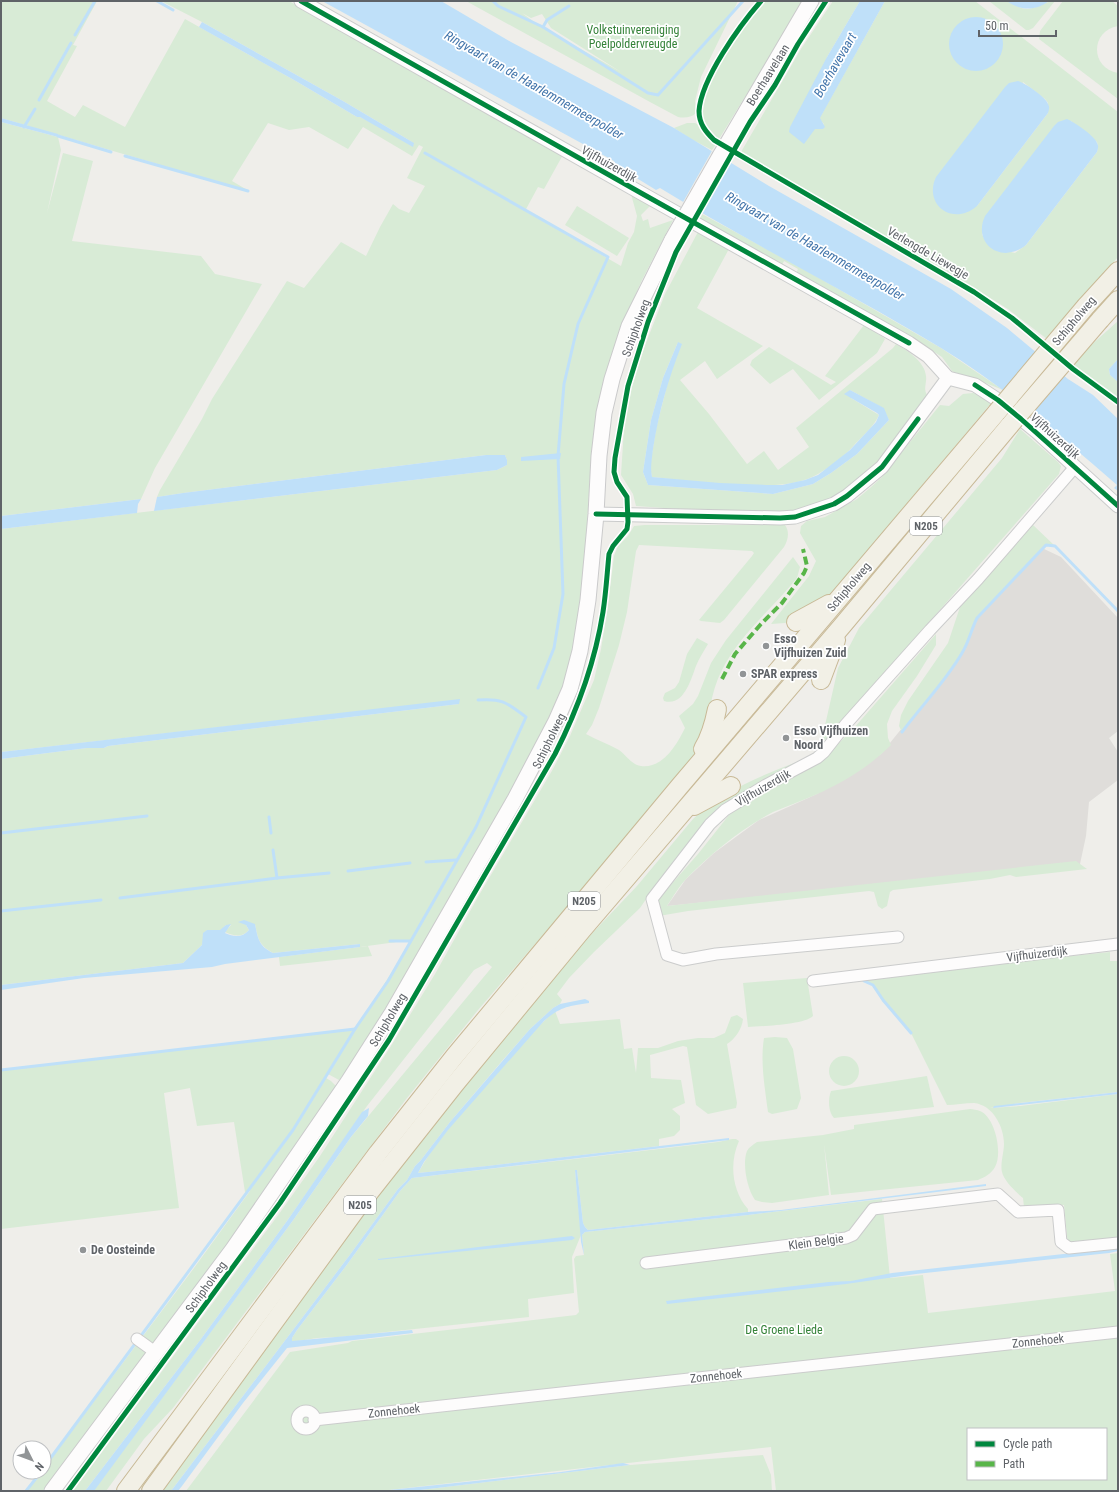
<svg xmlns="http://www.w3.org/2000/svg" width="1119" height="1492" font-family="'Roboto Condensed',sans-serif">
<rect width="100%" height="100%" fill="#efeeea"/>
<polygon fill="#dfddda" points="1042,548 1061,557 1118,618 1118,731 1109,738 1118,752 1118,780 1089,802 1086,836 1080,864 667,906 686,879 714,853 759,820 817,794 881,754 962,654 977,618"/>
<g fill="#d8ebd6" fill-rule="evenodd">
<path d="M1,1H97L73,45L77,46L47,101L75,117L83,105L125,127L185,19L294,80L357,117H360L414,143L343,101L202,22L161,1H289L564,153L544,189L538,187L525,211L621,266L628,243L634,232L637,216L631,194L651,205L641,215L643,221L648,219L650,228L673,220L642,280L623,323L597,414L592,446L584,571L575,659L557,712L400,984L345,1076L339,1080L328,1074L326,1078L331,1081L337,1087L221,1256L47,1491H27L41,1472H44V1468L194,1268L250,1191L245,1192L234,1122L197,1126L190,1088L164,1093L179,1208L1,1229V1070L355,1029L392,972L411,940L360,947V944L273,953C259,945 258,939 255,924L246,925L249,930C242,938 234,936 225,932L231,925H226L220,931L207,930L202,945L183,963L1,985V759L87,748H104L108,746L459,704V700L1,752V529L497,470L507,465V460L505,455H486L183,493L157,497L160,490L202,419L212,399L287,281L304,288L341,242L366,256L380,227L393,204L399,209L409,213L425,186L407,178L423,147L419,145L412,156L363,127L348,149L309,127L289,130L268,123L232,181L249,191L1,118Z"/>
<path d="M466,1H738L701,77L695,101L696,113C691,118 684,118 678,117L650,102ZM522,13L531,18L542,14L551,28L621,72L537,24Z"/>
<path d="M764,1H804L719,139C714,136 709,132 706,126C689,96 745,24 764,1Z"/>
<path d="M833,1H860L827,57L816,129L824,124L819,119L885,1H975L1118,112V257L1047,339L1008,309L974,288L741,152L801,49ZM1023,82L1045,99L1048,103V113L977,206ZM1071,121L1097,142L1098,147L1097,152L1026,245L1015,253C999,249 988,250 982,234Z"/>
<path d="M989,1C994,1 1000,0 1005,1C1013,2 1018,9 1028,9C1038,8 1046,1 1055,1L1033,28L1029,30H1026Z"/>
<path d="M1063,1H1112L1118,6V26C1090,31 1090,68 1118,73V99L1039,39L1040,31Z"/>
<polygon points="1,122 58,137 61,150 47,213 63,153 93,161 72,241 201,256 215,274 262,284 155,468 141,499 1,516"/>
<polygon points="687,123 695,123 699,125 708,139 716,144 712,150 691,139 674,128"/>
<polygon points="577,206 629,238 617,256 565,225"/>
<polygon points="702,214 800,267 941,348 1003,390 973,378 961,376 952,371 942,357 928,348 796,273 798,269 784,261 782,265 699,218"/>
<path d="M699,230L730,247L697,308L763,346L717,379L705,361L680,380L709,414L747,464L764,451L778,470L809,447L796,428L893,348L896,344C907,350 925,362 926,376C927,383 923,388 927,395L913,416L876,465L865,476L826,503L782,514L720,512L636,506L633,494L621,475L624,428L629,398L639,361L665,294ZM678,342L656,429L650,467L652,477C695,481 782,496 818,474C832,466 846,455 856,443C865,434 874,426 879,415L851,398L850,390L883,408L889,420L857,454L831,473L813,484L773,494L648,485L643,472L651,420L663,378Z"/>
<polygon points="1118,321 1118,359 1109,369 1110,375 1118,382 1118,399 1073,366 1088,348"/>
<polygon points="864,325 883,337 885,339 877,353 819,400 793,369 770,384 750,365 752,360 769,347 831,385 836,382 825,376"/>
<polygon points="973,393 983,396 992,402 871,546 830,597 785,623 771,624 809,576 816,561 800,533 801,526 807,521 825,517 857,499 870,488 881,478 940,405 949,406 963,394"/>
<polygon points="1020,429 1058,462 1061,466 1059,474 903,652 872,691 834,732 821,743 838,668 859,628 1002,458"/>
<path d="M645,525H785C790,532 788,540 784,547L724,620L720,623L701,621L699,620L752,556L754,553L752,551L639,545L636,551L627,612L619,645L599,708L592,725L586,734C597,740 608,744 619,750C626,755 632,765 641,766C663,769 677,744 685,728L679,716L693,704L698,696L711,663L726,640L793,557L800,567L797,578C773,608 740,634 722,670C710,693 708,721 705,747L478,1010L407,1098L173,1408L144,1439L106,1491H93L294,1219L351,1137L492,967L487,963L474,970L367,1106L287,1221L201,1339L85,1491H73L279,1214L320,1156L391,1046L435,974L478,897L553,769L570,736L594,680L601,649L607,612L614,556L618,546L628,536L634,526Z"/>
<path d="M1033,525L1055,546L1046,545L1042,548L977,618C971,630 969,642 962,653C946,681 922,705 902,732L899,726L901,715L908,701L948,643L960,607Z"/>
<path d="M936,634V645L917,676L892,711L887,724L888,738L891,745C870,766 843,783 815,795C802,801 787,806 773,812C741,829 712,853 687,878C679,886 673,897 667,906L1076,861L1087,869L1016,877L1010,875L990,879L893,890L890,892L887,906L882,909L878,906L874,892L869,891L688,911L653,917L654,904L698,854L729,815L742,805L830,752L854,728Z"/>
<path d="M697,638L708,644C704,651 699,658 696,666C691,679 684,707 664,701L663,698L665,693L675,688L679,682L687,654Z"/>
<path d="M802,760L763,784L676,859L651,892L640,908L594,952L569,978L557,994L562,1000L560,1004L553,1008L530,1029L502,1061L450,1122L421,1160L415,1166L407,1180L398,1189L349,1256L171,1491H162L234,1387L388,1181L410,1153L582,944L637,886L693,819C724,790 763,775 802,760Z"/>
<polygon points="368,946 372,956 280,966 279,957"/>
<path d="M1110,952V961H1118V1092L1019,1103L990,1108L1020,1106L1118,1094V1240L1068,1246L1064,1205L1024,1207L1023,1198C1016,1192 1004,1181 1002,1172C1000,1165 1004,1152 1004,1144C1004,1127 993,1105 974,1103C965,1103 955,1105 947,1105L911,1033L883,1000L873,985L861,978Z"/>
<path d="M807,978L813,1016C804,1025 762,1026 748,1027L743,983Z"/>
<path d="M555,1011L560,1024L620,1019L624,1049L632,1048L636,1073L638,1048H658L678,1041L698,1038H714L725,1033L731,1017L737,1015L743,1019C742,1029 735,1039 727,1044L737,1103L736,1108L708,1114L696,1105L687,1047L683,1046L650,1055L651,1078L681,1080L685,1103L672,1109L680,1116V1130L674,1136L659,1139V1146L487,1166L418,1173C439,1135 470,1104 498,1072C517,1051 534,1029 555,1011Z"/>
<path d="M775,1037L787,1038L793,1049L801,1098L797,1109L772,1114L768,1112C765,1088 760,1062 764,1038Z"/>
<circle cx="844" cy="1071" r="15"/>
<path d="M927,1076L934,1107L834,1118C828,1112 828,1098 831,1091Z"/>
<path d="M970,1109C973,1109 977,1110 980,1111C995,1117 1003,1153 995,1167C991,1174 985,1177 978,1180L831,1195L824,1144L829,1195L772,1203L762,1202L755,1200C747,1189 742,1163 747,1151C749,1147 753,1145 757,1142L823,1135L854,1129V1125Z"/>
<path d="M732,1139H736L739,1141C729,1163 732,1191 748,1209V1212L588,1230L585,1227L583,1223L577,1170H575L581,1235L572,1257L574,1293L528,1299L529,1317L339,1337L317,1338L292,1342V1338L297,1330L346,1266L400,1191L412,1178L718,1142Z"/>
<path d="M882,1199L890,1278L923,1275L928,1313L1115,1291L1110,1254L1118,1253V1491H776L771,1447L380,1491H186L290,1352L348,1343L352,1341L576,1315L579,1312L574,1259L576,1256L584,1255L582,1235L585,1232L748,1215ZM968,1429H1106V1479H968Z"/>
<polygon points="763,1455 771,1475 772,1491 412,1491 630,1465"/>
</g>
<g fill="#bfe0f9">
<path d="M322,1H441L511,42L674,128L769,186L951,289L1007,328L1068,379L1093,395L1118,419V491L1114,488L1117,485C1060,436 1004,386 941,348C848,292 752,244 660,188L656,190L617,166L614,161Z"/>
<polygon points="860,1 885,1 820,118 825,127 823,129 815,129 804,144 789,132 790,127 827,57"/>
<path d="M1007,1H1049C1036,11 1020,11 1007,1Z"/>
<circle cx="976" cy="44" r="27"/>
<polygon points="202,22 343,101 414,143 413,147 360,117 357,117 294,80 199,27"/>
<path d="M1018,81C1025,83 1046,97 1048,104C1050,107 1049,110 1048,113L977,206C953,227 923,205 936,177L1005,87L1009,83Z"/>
<polygon points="1,118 58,134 58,137 1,122"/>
<path d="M1067,119C1074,122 1095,136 1097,143C1099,146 1098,149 1097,152L1026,245C1002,265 972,244 985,216L1054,126L1058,122Z"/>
<path d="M678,342L682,344C668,380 659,411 653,449C652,459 650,467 652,477L720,483L767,485H782L805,480L818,475L850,450L876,422L879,415L877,413L844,394L850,390L884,408L889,420L857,454L831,473L813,484L773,494L648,485L643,472L651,420L663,378Z"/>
<polygon points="1118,359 1118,382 1110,375 1109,369"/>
<polygon points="561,453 560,459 521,461 521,457"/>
<polygon points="486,455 505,455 507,460 507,465 497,470 154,511 157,497 183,493"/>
<polygon points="141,499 138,504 137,513 1,529 1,516"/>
<polygon points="460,699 459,704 108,746 104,748 87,748 1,759 1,752"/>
<path d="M244,920L255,924C258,939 259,946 273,953L360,944V947L225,964L212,967L84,978L1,990V985L183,963L202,945L203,933L207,930H220L226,925L231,924L225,933C234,937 242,938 249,930L246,925L238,922Z"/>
<path d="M585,999L589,1001V1003C568,1006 560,1007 544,1021L448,1130L424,1162L418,1173L487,1166L729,1138V1140L412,1178L400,1191L346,1266L297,1330L292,1338V1341L412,1330L413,1333L287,1348L243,1403L182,1486L178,1491H171L349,1256L398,1189L407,1180L415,1166L421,1160L450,1122L530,1029L553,1008L560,1004Z"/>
<polygon points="1118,1092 1118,1094 993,1108 994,1106"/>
<polygon points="369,1108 368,1116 351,1137 294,1219 94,1491 85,1491 201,1339 287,1221 362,1112"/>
<polygon points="575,1170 577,1170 583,1223 585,1227 588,1230 748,1212 781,1210 986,1184 986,1186 748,1215 585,1232 582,1235 584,1255 581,1242"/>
<polygon points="572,1236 575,1238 572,1240 378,1260 378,1259"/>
<polygon points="1118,1248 1118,1251 1109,1253 916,1274 846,1284 667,1304 666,1301 829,1282 851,1281 892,1273"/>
<polygon points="623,1463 630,1465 412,1491 380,1491 561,1472"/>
</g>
<polygon fill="#efeeea" points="713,149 731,160 700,215 682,204"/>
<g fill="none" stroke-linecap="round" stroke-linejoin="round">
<g stroke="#bfe0f9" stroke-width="3">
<polyline points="157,1 173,10"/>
<polyline points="493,1 498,6 543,27 648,93 658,95 743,1"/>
<polyline points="543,27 547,20 569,6"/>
<polyline points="75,35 95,1"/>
<polyline points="39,100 71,43"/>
<polyline points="24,127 35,109"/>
<polyline points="58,136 111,152"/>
<polyline points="425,153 608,257 578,324 564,384 558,456 563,594 554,648 538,688"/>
<polyline points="125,156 248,191"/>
<path d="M902,732C922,705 946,681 962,653C969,642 971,630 977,618L1046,545L1055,546L1118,611"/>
<polyline points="269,817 271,833"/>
<polyline points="1,833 147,816"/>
<polyline points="273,850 277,878 329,873"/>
<polyline points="426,862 456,860"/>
<polyline points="348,871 410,863"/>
<polyline points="120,898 277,878"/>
<polyline points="1,911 101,900"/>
<polyline points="390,941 410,941"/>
<polyline points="864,981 873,985 883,1000 911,1033"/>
<polyline points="1,1070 355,1029"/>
<path d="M44,1467L293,1130L355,1029L388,981L476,827L526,717C507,703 503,698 478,700"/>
<polyline points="26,1491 41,1472"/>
</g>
<g stroke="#cbcccc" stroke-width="13">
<g id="minor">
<polyline points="898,937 716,954 683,960 667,955 652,899 710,824 725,810 766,785 817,758 824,752 846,724 930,630 978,579 1075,467"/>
<polyline points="813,981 1118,944"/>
<polyline points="646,1263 846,1238 853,1235 873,1209 998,1194 1018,1212 1058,1210 1061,1242 1069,1248 1118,1243"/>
<polyline points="137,1339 155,1352"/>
<circle cx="306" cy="1420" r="9"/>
<polyline points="314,1420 1118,1332"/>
</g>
</g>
<g stroke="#cbcccc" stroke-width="15">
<g id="tertiary">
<polyline points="301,1 641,193 909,343 928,356 948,378 975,385 998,400 1037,432 1118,506"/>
<polyline points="596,514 780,518 795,517 834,504 847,496 882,467 948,378"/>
</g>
</g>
<g stroke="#cacacb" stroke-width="17">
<g id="secondary">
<polyline points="720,156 811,1"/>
<polyline points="52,1491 233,1249 348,1082 392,1013 515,799 556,721 570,689 580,651 588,600 596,514 599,456 604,413 612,379 629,326 672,240"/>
</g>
</g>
<g stroke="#c8b996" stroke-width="20">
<g id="trunk">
<polyline points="1086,306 1118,271"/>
<polyline points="1100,320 1118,300"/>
<polyline points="796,622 829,604"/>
<polyline points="821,680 836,640"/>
<path d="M703,749C711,736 714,724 717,709"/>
<polyline points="694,806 731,786"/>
<polyline points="126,1491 378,1153 454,1057 679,787 997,412"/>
<polyline points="151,1491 357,1208 455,1084 582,930 842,626 1010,425"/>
</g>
</g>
<use href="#minor" stroke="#fdfcfc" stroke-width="11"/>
<use href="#tertiary" stroke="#fdfcfc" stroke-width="13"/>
<use href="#secondary" stroke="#fdfcfc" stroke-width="15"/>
<use href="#trunk" stroke="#f2f0e6" stroke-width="18"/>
<g stroke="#cacacb" stroke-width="17" stroke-linecap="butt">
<polyline id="secondary-bridge" points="672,240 720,156"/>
</g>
<g stroke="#c8b996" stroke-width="20" stroke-linecap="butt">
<g id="trunk-bridge">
<polyline points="997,412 1086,306"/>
<polyline points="1010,425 1100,320"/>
</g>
</g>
<use href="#secondary-bridge" stroke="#fdfcfc" stroke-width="15"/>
<use href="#trunk-bridge" stroke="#f2f0e6" stroke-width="18"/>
<polyline stroke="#58b549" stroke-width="4" stroke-dasharray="8 4" stroke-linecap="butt" points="722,679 735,654 761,624 782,603 804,573 807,566 803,549"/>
<g stroke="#fff" stroke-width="8">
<g id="cycleway">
<polyline points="301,1 641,193 909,343"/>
<path d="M761,1C740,25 701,79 699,111C699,124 706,132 714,140L974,292L1012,318L1073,369L1118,402"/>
<polyline points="975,385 998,400 1021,419 1118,506"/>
<polyline points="596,514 780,518 795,517 834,504 847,496 882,467 918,419"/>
<path d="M68,1491L280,1203L389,1040L555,754C578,709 595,662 603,612C606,593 607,574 609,554L613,546L627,529L628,522L627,497L617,482L614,472L615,458L628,386L648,322L676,252L750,122L775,85L798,44L826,1"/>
</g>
</g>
<use href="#cycleway" stroke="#00873e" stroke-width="5"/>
</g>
<g fill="#919496" stroke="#fff" stroke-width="1.5">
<circle cx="766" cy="646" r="4"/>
<circle cx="743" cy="674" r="4"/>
<circle cx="786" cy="738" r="4"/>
<circle cx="83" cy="1250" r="4"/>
</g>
<g text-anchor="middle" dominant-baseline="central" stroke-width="3.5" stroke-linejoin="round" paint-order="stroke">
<g fill="#fff" stroke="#8f9295" stroke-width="1">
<rect x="910" y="517" width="32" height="18" rx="3"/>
<rect x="568" y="892" width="32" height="18" rx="3"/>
<rect x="344" y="1196" width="32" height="18" rx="3"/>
</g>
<g font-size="11" font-weight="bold" fill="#5f6368">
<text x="926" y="526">N205</text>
<text x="584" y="901">N205</text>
<text x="360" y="1205">N205</text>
</g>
<g font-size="12" fill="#348238" stroke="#fff">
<text x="633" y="30">Volkstuinvereniging<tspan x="633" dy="14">Poelpoldervreugde</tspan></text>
<text x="784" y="1330">De Groene Liede</text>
</g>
<g font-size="12" fill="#5f6368" stroke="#fff">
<text transform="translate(768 75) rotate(-58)">Boerhaavelaan</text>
<text transform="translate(609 164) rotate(29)">Vijfhuizerdijk</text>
<text transform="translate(928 253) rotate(30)">Verlengde Liewegje</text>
<text transform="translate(1074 321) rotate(-50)">Schipholweg</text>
<text transform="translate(636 328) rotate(-70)">Schipholweg</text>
<text transform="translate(1055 436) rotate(42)">Vijfhuizerdijk</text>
<text transform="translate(849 587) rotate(-50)">Schipholweg</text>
<text transform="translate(549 741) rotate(-64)">Schipholweg</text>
<text transform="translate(763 788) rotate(-30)">Vijfhuizerdijk</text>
<text transform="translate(1037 954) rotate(-7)">Vijfhuizerdijk</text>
<text transform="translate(388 1020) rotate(-59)">Schipholweg</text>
<text transform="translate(816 1242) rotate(-8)">Klein Belgie</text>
<text transform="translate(206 1287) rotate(-54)">Schipholweg</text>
<text transform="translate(1038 1341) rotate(-6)">Zonnehoek</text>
<text transform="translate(716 1376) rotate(-6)">Zonnehoek</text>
<text transform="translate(394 1411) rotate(-6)">Zonnehoek</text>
</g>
<g font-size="12" font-weight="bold" fill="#5f6368" stroke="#fff" text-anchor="start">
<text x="774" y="639">Esso<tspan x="774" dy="14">Vijfhuizen Zuid</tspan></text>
<text x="751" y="674">SPAR express</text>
<text x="794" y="731">Esso Vijfhuizen<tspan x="794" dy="14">Noord</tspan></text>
<text x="91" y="1250">De Oosteinde</text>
</g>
<g font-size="13" font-style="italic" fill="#4174aa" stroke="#fff">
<text transform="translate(835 65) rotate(-60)">Boerhavevaart</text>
<text transform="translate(534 85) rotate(30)">Ringvaart van de Haarlemmermeerpolder</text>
<text transform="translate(815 246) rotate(30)">Ringvaart van de Haarlemmermeerpolder</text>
</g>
</g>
<rect width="1119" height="1492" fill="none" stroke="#5f6368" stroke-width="4"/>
<rect x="967" y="1428" width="140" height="52" fill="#ffffff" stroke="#bfc1c3"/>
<rect x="975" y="1441" width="20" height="6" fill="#00873e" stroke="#bfc1c3"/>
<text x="1003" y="1448" font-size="12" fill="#5f6368">Cycle path</text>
<rect x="975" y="1461" width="20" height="6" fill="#58b549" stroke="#bfc1c3"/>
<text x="1003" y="1468" font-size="12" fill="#5f6368">Path</text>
<g transform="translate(32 1460) rotate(132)"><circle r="19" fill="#ffffff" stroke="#bfc1c3"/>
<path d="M0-3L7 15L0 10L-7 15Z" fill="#919496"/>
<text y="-6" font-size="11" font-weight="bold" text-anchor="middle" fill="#5f6368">N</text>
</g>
<path d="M979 30v6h77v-6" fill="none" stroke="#5f6368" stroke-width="2"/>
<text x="985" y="30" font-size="12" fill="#5f6368" stroke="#ffffff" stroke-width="3" paint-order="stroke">50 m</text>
</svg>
